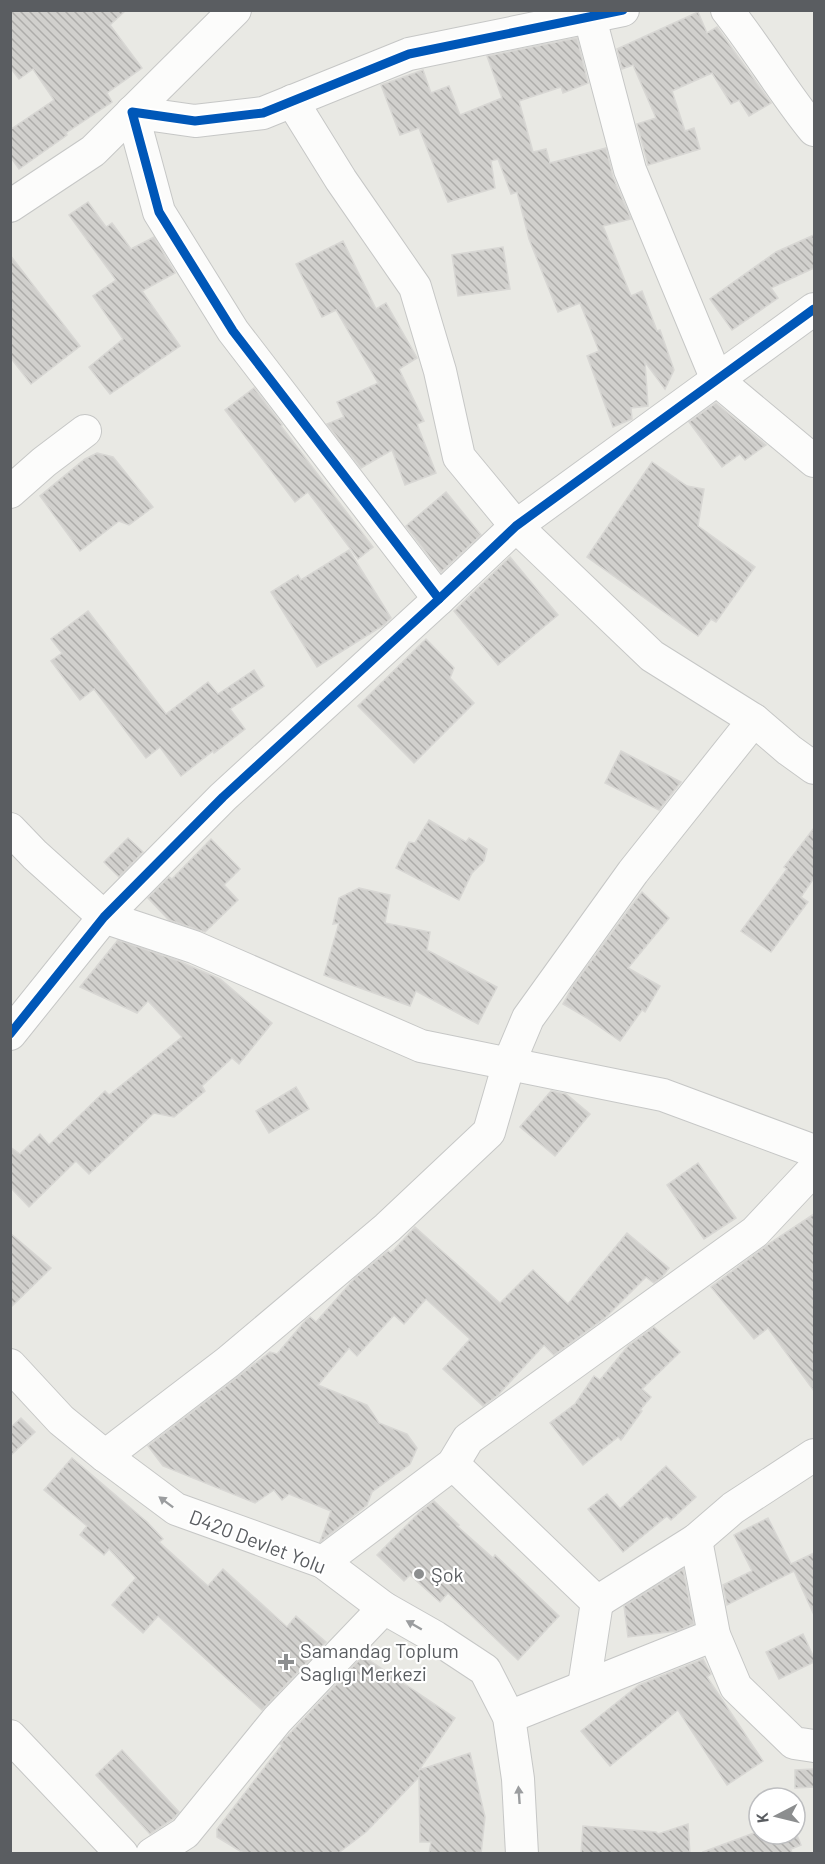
<svg xmlns="http://www.w3.org/2000/svg" width="825" height="1864" font-family="Barlow,sans-serif">
<defs>
<pattern id="building-back-hatch" width="6" height="6" patternUnits="userSpaceOnUse" patternTransform="scale(1.5)"><rect width="6" height="6" fill="#d1d0cd"/><path d="M-1 5l2 2M0 0l6 6M5-1l2 2" fill="none" stroke="#adacaa"/></pattern>
</defs>
<rect width="100%" height="100%" fill="#e9e9e4"/>
<g fill="url(#building-back-hatch)" stroke="#d8d7d4" stroke-width="1.5">
<polygon points="10,10 126,10 110,25 142,68 107,93 112,102 66,133 67,135 19,169 10,156 10,130 54,100 33,69 19,79 10,67"/>
<polygon points="698,12 707,33 717,27 771,103 749,116 739,100 731,104 712,73 672,91 685,131 694,128 700,149 648,165 637,124 656,118 633,65 622,69 617,49"/>
<polygon points="577,38 588,83 563,93 561,87 519,101 533,152 546,149 550,163 606,148 613,177 631,219 603,226 631,296 642,291 657,331 660,330 674,370 665,389 645,362 648,406 631,408 632,419 613,427 587,356 599,351 580,303 558,312 529,239 517,192 511,194 498,159 491,161 495,188 448,202 419,128 400,135 381,85 423,70 431,93 449,86 460,115 502,98 487,56"/>
<polygon points="88,202 106,227 112,223 131,249 154,237 175,273 142,291 180,346 110,394 89,367 123,339 93,296 116,280 69,215"/>
<polygon points="814,235 814,268 771,288 778,298 732,330 710,299 776,252"/>
<polygon points="343,241 376,309 386,303 417,358 399,369 424,421 417,424 436,473 405,485 392,450 361,468 327,424 344,417 337,402 378,383 336,310 322,317 296,264"/>
<polygon points="503,247 510,289 458,296 452,255"/>
<polygon points="10,255 80,346 31,384 10,357"/>
<polygon points="254,388 282,425 281,426 373,547 358,559 308,492 295,502 225,410"/>
<polygon points="716,403 766,445 745,460 740,454 722,467 689,422"/>
<polygon points="97,453 113,457 153,507 129,525 119,521 80,551 40,496 85,459"/>
<polygon points="652,462 687,486 704,489 698,526 755,567 716,622 711,619 698,636 587,557"/>
<polygon points="446,492 481,535 441,572 406,526"/>
<polygon points="349,550 391,618 384,625 317,667 271,592 298,575 301,580"/>
<polygon points="510,557 558,615 498,665 454,611"/>
<polygon points="88,611 166,714 208,682 218,694 254,670 264,686 230,709 245,729 214,753 213,751 181,776 160,747 146,758 94,689 80,700 51,661 62,653 51,639"/>
<polygon points="426,639 454,668 450,678 474,703 414,763 358,706"/>
<polygon points="621,751 681,782 659,810 605,783"/>
<polygon points="429,820 466,842 469,838 487,849 484,861 472,873 459,900 396,868 409,842 415,843"/>
<polygon points="814,828 814,878 801,897 808,902 771,952 741,931 787,869 784,867"/>
<polygon points="128,838 143,852 119,877 104,862"/>
<polygon points="211,839 240,869 224,885 238,900 205,932 169,920 148,898 169,877 172,879"/>
<polygon points="359,888 390,895 385,923 430,932 427,950 497,987 478,1024 416,991 410,1006 324,975 339,923 333,924 339,898"/>
<polygon points="642,892 669,918 628,968 660,986 645,1012 642,1010 620,1041 587,1018 563,1004 573,986 632,905"/>
<polygon points="118,940 179,961 220,979 272,1023 239,1064 232,1058 202,1086 205,1091 174,1117 154,1113 89,1174 76,1161 29,1207 10,1187 10,1147 20,1154 40,1134 49,1145 105,1091 109,1095 182,1037 148,1001 137,1013 80,987"/>
<polygon points="296,1087 309,1109 269,1133 256,1111"/>
<polygon points="551,1091 566,1094 590,1114 555,1156 520,1127"/>
<polygon points="698,1163 736,1218 704,1239 667,1185"/>
<polygon points="814,1214 814,1391 768,1328 754,1339 711,1287 770,1243"/>
<polygon points="415,1227 500,1303 533,1270 568,1304 627,1233 669,1268 662,1277 654,1283 646,1277 606,1317 554,1355 544,1345 498,1395 483,1406 443,1369 470,1339 426,1299 404,1324 394,1315 357,1356 349,1348 318,1385 367,1405 379,1423 407,1434 417,1448 410,1464 372,1492 367,1505 320,1542 331,1511 289,1494 282,1500 274,1490 255,1503 163,1466 148,1446 270,1352 277,1354 306,1320 310,1317 316,1322 355,1278 388,1251 391,1253"/>
<polygon points="10,1233 51,1268 10,1308"/>
<polygon points="654,1327 680,1352 642,1389 651,1397 640,1410 642,1411 621,1440 618,1437 583,1465 550,1423 575,1404 594,1376 600,1380 628,1346"/>
<polygon points="21,1418 35,1432 10,1456 10,1428"/>
<polygon points="72,1458 147,1522 163,1539 159,1542 208,1586 223,1569 287,1627 296,1616 326,1642 262,1710 158,1616 143,1633 112,1605 136,1578 109,1549 104,1555 80,1535 87,1526 44,1490"/>
<polygon points="666,1466 696,1497 671,1520 667,1516 623,1552 588,1509 607,1494 620,1509"/>
<polygon points="434,1501 459,1525 457,1526 493,1558 495,1555 559,1616 518,1660 448,1593 440,1602 410,1575 404,1581 377,1555 421,1511"/>
<polygon points="768,1518 791,1564 814,1553 814,1615 794,1571 727,1605 723,1585 752,1571 734,1535"/>
<polygon points="683,1569 694,1624 677,1631 628,1637 624,1606"/>
<polygon points="803,1634 814,1658 814,1662 779,1679 766,1652"/>
<polygon points="363,1656 455,1718 419,1770 470,1753 485,1817 481,1854 429,1854 431,1842 420,1842 419,1777 366,1832 337,1854 245,1854 217,1837 217,1829 282,1745 280,1744"/>
<polygon points="703,1659 711,1674 707,1677 763,1761 727,1785 678,1710 610,1766 581,1731 639,1685"/>
<polygon points="122,1750 179,1812 173,1819 150,1834 96,1775"/>
<polygon points="814,1769 814,1787 795,1788 795,1770"/>
<polygon points="688,1824 690,1854 581,1854 583,1826 656,1832 658,1834"/>
<polygon points="795,1830 801,1845 791,1849 792,1854 704,1854 703,1852 759,1831 759,1834 795,1834"/>
</g>
<g fill="none" stroke-linecap="round" stroke-linejoin="round">
<g stroke="#c6c7c6" stroke-width="34">
<g id="minor">
<path d="M727,10C758,49 783,92 814,130"/>
<polyline points="590,18 630,170 717,380 814,461"/>
<polyline points="292,101 341,180 415,287 440,371 459,457 516,526 652,656 754,720 789,750 814,768"/>
<polyline points="10,206 93,151 235,10"/>
<polyline points="10,492 44,462 85,431"/>
<polyline points="439,599 233,331 159,212 132,112 195,121 263,113 409,54 623,10"/>
<polyline points="10,829 35,855 104,917 194,947 421,1046 663,1095 814,1151"/>
<polyline points="10,1034 104,917 223,797 439,599 516,526 814,309"/>
<polyline points="10,1365 61,1420 105,1456 176,1509 323,1562 384,1608 435,1637 485,1670 509,1717 518,1779 522,1854"/>
<polyline points="105,1456 228,1362 387,1228 489,1132 509,1063 528,1018 633,872 754,720"/>
<polyline points="453,1464 597,1602 584,1686"/>
<polyline points="696,1540 714,1635 736,1687 794,1743 814,1746"/>
<polyline points="323,1562 453,1464 468,1439 755,1232 814,1169"/>
<polyline points="597,1602 696,1540 733,1508 814,1455"/>
<polyline points="509,1717 714,1635"/>
<polyline points="10,1736 122,1854"/>
<polyline points="152,1854 185,1833 277,1720 384,1608"/>
</g>
</g>
<use href="#minor" stroke="#fcfcfb" stroke-width="32"/>
<g stroke="#fff" stroke-width="13">
<g id="cycleway">
<polyline points="439,599 233,331 159,212 132,112 195,121 263,113 409,54 623,10"/>
<polyline points="10,1034 104,917 223,797 439,599 516,526 814,309"/>
</g>
</g>
<use href="#cycleway" stroke="#0057b8" stroke-width="9"/>
</g>
<defs><path id="oneway-solid" d="M-6-.8H1V-3.2L6.5 0L1 3.2V.8H-6Z" transform="scale(1.5)"/></defs>
<g fill="#9b9d9f">
<use href="#oneway-solid" transform="translate(166 1502) rotate(-143)"/>
<use href="#oneway-solid" transform="translate(414 1625) rotate(-150)"/>
<use href="#oneway-solid" transform="translate(519 1795) rotate(-94)"/>
</g>
<g fill="#8c8e8f" stroke="#fff" stroke-width="2">
<circle cx="419" cy="1574" r="6"/>
<path d="M283 1653h6v6h6v6h-6v6h-6v-6h-6v-6h6z"/>
</g>
<g text-anchor="middle" dominant-baseline="central" stroke-width="4.5" stroke-linejoin="round" paint-order="stroke">
<g font-size="20" fill="#5a5d61" stroke="#fff">
<text transform="translate(258 1541) rotate(21)">D420 Devlet Yolu</text>
</g>
<g font-size="20" fill="#5a5d61" stroke="#fff" text-anchor="start">
<text x="431" y="1574">Şok</text>
<text x="300" y="1650">Samandag Toplum<tspan x="300" dy="23">Saglıgı Merkezi</tspan></text>
</g>
</g>
<rect width="825" height="1864" fill="none" stroke="#5a5d61" stroke-width="24"/>
<g transform="translate(777 1816) rotate(263)"><circle r="28" fill="#ffffff" stroke="#bdbec0" stroke-width="1.5"/>
<path d="M0-4.5L10 22L0 15L-10 22Z" fill="#8c8e8f"/>
<text y="-9" font-size="16" font-weight="bold" text-anchor="middle" fill="#5a5d61">K</text>
</g>
</svg>
